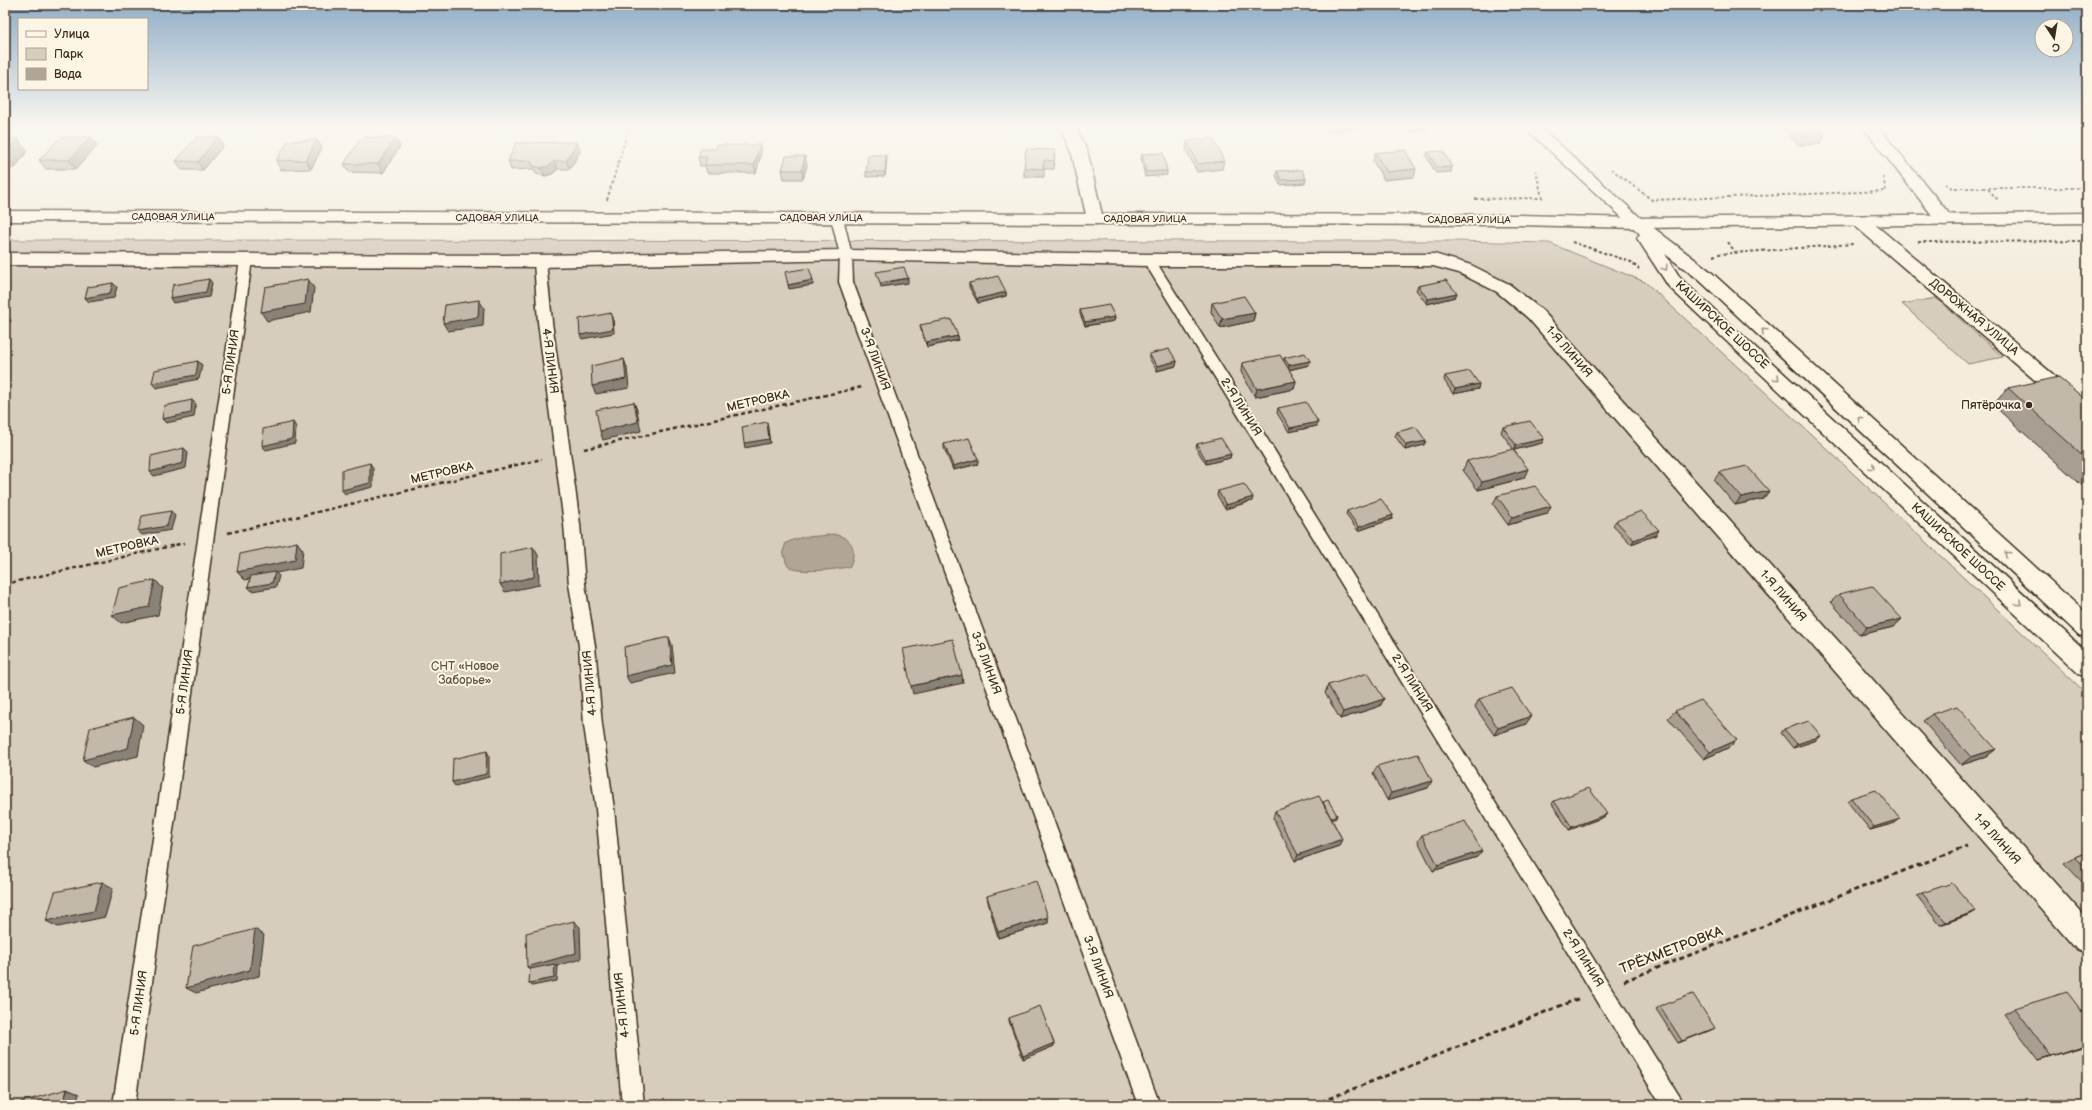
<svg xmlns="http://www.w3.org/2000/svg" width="2092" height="1110" font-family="'Balsamiq Sans',sans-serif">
<rect width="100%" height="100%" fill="#f4eddd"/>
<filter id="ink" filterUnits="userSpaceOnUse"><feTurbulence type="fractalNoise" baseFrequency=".025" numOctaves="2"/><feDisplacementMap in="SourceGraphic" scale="8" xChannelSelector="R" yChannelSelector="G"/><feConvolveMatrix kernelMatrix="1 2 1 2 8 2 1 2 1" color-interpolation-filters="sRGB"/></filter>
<g filter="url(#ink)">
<g fill="#d6cdbd" stroke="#887c6e">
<polygon points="5,240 1451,241 1549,243 1645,282 1826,448 2087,694 2087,1105 5,1105"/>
<polygon points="1936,298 2003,357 1968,364 1902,304"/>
</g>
<path fill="#b0a596" stroke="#817466" d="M833,534C853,538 857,549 850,566C840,570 794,574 788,566C785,562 785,556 783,551L786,543C804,534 815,538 833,534Z"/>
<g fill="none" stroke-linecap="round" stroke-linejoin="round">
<g stroke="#3b2a1e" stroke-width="3">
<g id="lane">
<polygon points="837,214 843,218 852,255 853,282 1160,1105 1138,1105 839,282 840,255 831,218"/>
<polygon points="246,256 252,260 135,1105 113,1105 240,260"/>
<polygon points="1149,256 1155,260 1685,1105 1661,1105 1143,260"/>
<polygon points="540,257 546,261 552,322 580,524 585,584 595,646 602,725 614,809 644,1105 622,1105 596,809 584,725 579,646 569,584 564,524 538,322 534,261"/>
</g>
</g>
<g stroke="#3b2a1e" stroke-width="3">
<g id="street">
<polygon points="1061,127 1075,127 1087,150 1103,219 1101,223 1095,224 1089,223 1087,219 1071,150"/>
<polygon points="1863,127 1878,127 1951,216 1953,220 1951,224 1945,225 1939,224"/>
<polygon points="1860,216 1866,217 2087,403 2087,421 2080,419 1854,225 1852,221 1854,217"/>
<polygon points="846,250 1149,254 1434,254 1471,265 1509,284 1542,310 2087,919 2087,954 2077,950 1528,318 1497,292 1459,273 1433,266 1149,266 846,260 540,267 5,265 5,253 540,255"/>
</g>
</g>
<g stroke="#3b2a1e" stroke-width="3">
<polygon id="secondary" points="5,211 1518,215 1636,218 2087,213 2087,223 1636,228 1518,225 5,221"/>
</g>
<g stroke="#3b2a1e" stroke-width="3">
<polygon id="primary" points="1524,127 1540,127 1642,219 1710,271 2087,614 2087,638 2079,635 1698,279 1665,254 1681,279 2087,652 2087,677 2079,674 1669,287 1637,238 1640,234"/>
</g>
<g stroke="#3b2a1e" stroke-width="2" stroke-dasharray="3 2.5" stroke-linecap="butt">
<polyline points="1845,127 1849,132"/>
<polyline points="1611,169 1652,200 1886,191 1883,177"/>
<polyline points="1945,184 1952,188 2087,188"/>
<polyline points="1988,189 1998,200"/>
<polyline points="1475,199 1542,198 1536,170"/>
<polyline points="607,200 629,127"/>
<polyline points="1572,242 1631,262 1639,269"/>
<polyline points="1728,242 1735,252"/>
<polyline points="1918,242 2087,241"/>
<polyline points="1713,256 1719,254 1853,244"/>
</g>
<g stroke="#3b2a1e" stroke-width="2.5" stroke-dasharray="4 3" stroke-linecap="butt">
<polyline points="584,449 862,387"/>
<polyline points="228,533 542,459"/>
<polyline points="5,584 184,543"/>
</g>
<g stroke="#3b2a1e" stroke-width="3" stroke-dasharray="5 3.5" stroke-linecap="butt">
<polyline points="1624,981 1967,846"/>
<polyline points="1313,1105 1580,998"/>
</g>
<use href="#lane" fill="#fcf5e5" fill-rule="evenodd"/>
<use href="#street" fill="#fcf5e5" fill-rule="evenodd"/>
<use href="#secondary" fill="#fcf5e5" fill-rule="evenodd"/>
<use href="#primary" fill="#fcf5e5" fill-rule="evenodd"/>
</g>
<g fill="#a89f92" stroke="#3b2a1e">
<polygon points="901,127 928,127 928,128 901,130"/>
<polygon points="1326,127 1373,127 1372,127 1329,132"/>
<polygon points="1407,127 1429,127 1428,129 1412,132"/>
<polygon points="1782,127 1818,127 1825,135 1820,144 1798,145"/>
<polygon points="91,137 97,146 76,169 46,169 39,160"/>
<polygon points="5,139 27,151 15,168 5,169"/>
<polygon points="317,140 322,148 311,169 281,170 276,161"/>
<polygon points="1187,141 1224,161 1222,169 1197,172 1186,149"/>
<polygon points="223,146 203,170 182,170 176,161"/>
<polygon points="400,146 383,173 349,172 344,164"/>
<polygon points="1055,150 1054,169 1044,169 1044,177 1024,177 1024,168"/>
<polygon points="580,151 570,169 558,169 552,174 545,176 536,174 534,169 511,170 508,161"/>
<polygon points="1428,152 1452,167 1451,172 1436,173 1426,156"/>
<polygon points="1375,153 1416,169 1414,177 1384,180 1373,161"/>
<polygon points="761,154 756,173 707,173 705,166 700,166 698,157"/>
<polygon points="1142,154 1167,171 1167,175 1145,177 1141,158"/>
<polygon points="887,160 885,176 866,177 866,172"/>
<polygon points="807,165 803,179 784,179 782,170"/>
<polygon points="1277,171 1306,179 1305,183 1280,185 1276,175"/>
<polygon points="969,283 1006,292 1006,296 978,303 969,287"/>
<polygon points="1418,286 1457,293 1455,297 1427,304 1416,290"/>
<polygon points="1212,303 1255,313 1253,321 1220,328 1211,312"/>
<polygon points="1080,310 1115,317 1114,321 1085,326 1080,314"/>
<polygon points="920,325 958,336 958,340 927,347 921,330"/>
<polygon points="1149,354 1177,361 1176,366 1157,371 1149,358"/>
<polygon points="1284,358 1310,361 1309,365 1289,370 1296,381 1294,389 1255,397 1241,372 1242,363 1284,361"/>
<polygon points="1445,376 1478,389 1453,394 1444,380"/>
<polygon points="2008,388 2087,401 2087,490 1993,405"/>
<polygon points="1278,408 1317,426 1289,432 1277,413"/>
<polygon points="1503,427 1544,439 1542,443 1514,450 1501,432"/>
<polygon points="1397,432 1424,445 1405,450 1395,436"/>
<polygon points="944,444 978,464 953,470 944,448"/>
<polygon points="1197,444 1231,454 1230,458 1206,464 1196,448"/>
<polygon points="1467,461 1524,478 1478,490 1463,470"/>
<polygon points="1720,472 1769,491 1763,499 1735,505 1714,480"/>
<polygon points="1218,491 1252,501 1225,509 1217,495"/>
<polygon points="1497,496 1547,514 1508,525 1493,504"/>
<polygon points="1347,511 1393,515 1392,519 1358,531 1346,515"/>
<polygon points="1616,521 1656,535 1631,544 1613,525"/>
<polygon points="1839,594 1902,619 1893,627 1860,635 1831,602"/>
<polygon points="1328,685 1384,699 1380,706 1340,719 1325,693"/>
<polygon points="1479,699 1526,724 1494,735 1475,707"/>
<polygon points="1675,711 1730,747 1704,759 1668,718"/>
<polygon points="1932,714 1996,749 1986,757 1961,765 1923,721"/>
<polygon points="1784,729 1821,736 1817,740 1793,748 1781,733"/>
<polygon points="1377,766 1428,788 1387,800 1373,773"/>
<polygon points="1851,798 1895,823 1870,830 1847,801"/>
<polygon points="1554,801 1607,814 1604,817 1569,830 1552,804"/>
<polygon points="1323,802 1336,818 1332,820 1342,839 1339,846 1295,861 1273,818 1275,811"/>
<polygon points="1422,835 1477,857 1433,871 1418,841"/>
<polygon points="2087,852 2087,887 2064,863 2075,857"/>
<polygon points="1922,893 1976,911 1971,914 1940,925 1917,896"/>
<polygon points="987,896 1048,917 1048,923 998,938 988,902"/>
<polygon points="1660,1006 1711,1030 1678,1043 1656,1009"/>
<polygon points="2015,1008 2087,1045 2039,1060 2004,1014"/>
<polygon points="1009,1018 1054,1043 1054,1046 1023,1059 1009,1021"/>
</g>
<g fill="#888277" stroke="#3b2a1e">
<polygon points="1419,127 1429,127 1428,129 1412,132 1413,128"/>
<polygon points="91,137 97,146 76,169 69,160"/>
<polygon points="218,137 223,146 203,170 198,162"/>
<polygon points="17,138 27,151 15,168 5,155"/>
<polygon points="396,138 400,146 383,173 378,164"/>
<polygon points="317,140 322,148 311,169 306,160"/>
<polygon points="577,142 580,151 570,169 566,161"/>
<polygon points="760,145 761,154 756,173 754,165"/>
<polygon points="886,155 887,160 885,176 885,172"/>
<polygon points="805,156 807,165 803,179 802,170"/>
<polygon points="554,161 558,169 552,174 545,176 541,168"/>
<polygon points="908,278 908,283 881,287 880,283"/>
<polygon points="209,279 212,283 209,297 173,303 170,298"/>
<polygon points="308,279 314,288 311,312 267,321 261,312"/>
<polygon points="813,280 813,285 789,289 788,285"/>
<polygon points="113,283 117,287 114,298 89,302 85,298"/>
<polygon points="1006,292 1006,296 978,303 977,299"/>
<polygon points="1457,293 1455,297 1427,304 1428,299"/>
<polygon points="479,300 484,308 483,326 448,331 443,323"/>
<polygon points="611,313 613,317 614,333 582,339 580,335"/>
<polygon points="1255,313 1253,321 1220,328 1222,319"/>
<polygon points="7,316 11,320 5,331 5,319"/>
<polygon points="1115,317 1114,321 1085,326 1085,322"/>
<polygon points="958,336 958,340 927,347 926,342"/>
<polygon points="624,359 627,368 629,388 596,394 592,386"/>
<polygon points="198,361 202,365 199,379 156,388 152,383"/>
<polygon points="1177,361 1176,366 1157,371 1157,366"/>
<polygon points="1310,361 1309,365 1288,370 1289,365"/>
<polygon points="1296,381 1294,389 1255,397 1257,389"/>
<polygon points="1479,384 1478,389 1453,394 1455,389"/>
<polygon points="192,400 196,404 194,417 166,423 162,419"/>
<polygon points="634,402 637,410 641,431 603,440 600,431"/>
<polygon points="293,422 296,427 295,443 266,450 262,446"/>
<polygon points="767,422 770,443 745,448 744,443"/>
<polygon points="1318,422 1317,426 1289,432 1290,428"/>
<polygon points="1544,439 1542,443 1514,450 1516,445"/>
<polygon points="1426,441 1424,445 1405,450 1406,445"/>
<polygon points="184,448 188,452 186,468 154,476 150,472"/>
<polygon points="1231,454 1230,458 1206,464 1206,460"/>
<polygon points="978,459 978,464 953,470 953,466"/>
<polygon points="370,463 373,468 373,487 345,494 342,490"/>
<polygon points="1528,469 1524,478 1478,490 1482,482"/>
<polygon points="1769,491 1763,499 1735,505 1741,497"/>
<polygon points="1253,497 1252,501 1225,509 1226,505"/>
<polygon points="1551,506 1547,514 1508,525 1512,517"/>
<polygon points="171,511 175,516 171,530 142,535 138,531"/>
<polygon points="1393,515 1392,519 1358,531 1359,527"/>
<polygon points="1659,530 1656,535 1631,544 1634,540"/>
<polygon points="297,542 303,550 301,568 276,573 279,576 276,587 252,591 248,587 275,573 245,580 237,572"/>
<polygon points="533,547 538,555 539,585 505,592 500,584"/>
<polygon points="155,580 163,588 158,615 121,623 112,615"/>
<polygon points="1902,619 1893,627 1860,635 1867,627"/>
<polygon points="669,637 672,645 675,673 630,683 626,676"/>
<polygon points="962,675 963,683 913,694 911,686"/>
<polygon points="1384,699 1380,706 1340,719 1343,712"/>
<polygon points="1531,716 1526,724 1494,735 1498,728"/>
<polygon points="134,717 143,725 138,756 93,767 83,760"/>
<polygon points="1821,736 1817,740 1793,748 1797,744"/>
<polygon points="1737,740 1730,747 1704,759 1710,752"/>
<polygon points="1996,749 1986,757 1961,765 1971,757"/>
<polygon points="487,751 489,755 489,777 455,786 452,782"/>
<polygon points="1432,781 1428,788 1387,800 1391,793"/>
<polygon points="1607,814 1604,817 1569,830 1572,827"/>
<polygon points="1337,815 1336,818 1329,821 1330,818"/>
<polygon points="1900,819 1895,823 1870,830 1874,827"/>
<polygon points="1342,839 1339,846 1295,861 1298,855"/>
<polygon points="1482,851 1477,857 1433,871 1438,865"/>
<polygon points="102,882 113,888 105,917 58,927 46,921"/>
<polygon points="1976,911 1971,914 1940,925 1946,922"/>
<polygon points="1048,917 1048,923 998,938 998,932"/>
<polygon points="574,921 580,927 581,959 556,966 558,967 557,981 532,986 529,983 533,972 527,967"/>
<polygon points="255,929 264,935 259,976 196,993 186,988"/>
<polygon points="1715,1028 1711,1030 1678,1043 1682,1041"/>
<polygon points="1054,1043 1054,1046 1023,1059 1023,1056"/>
<polygon points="2087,1044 2087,1045 2039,1060"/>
<polygon points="67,1089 79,1094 76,1105 63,1105"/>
</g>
<g fill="#c3b9aa" stroke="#3b2a1e">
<polygon points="1794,127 1818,127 1825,135 1803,136"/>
<polygon points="61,137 91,137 69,160 39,160"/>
<polygon points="197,137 218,137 198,162 176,161"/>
<polygon points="362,137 396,138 378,164 344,164"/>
<polygon points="17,138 5,155 5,139"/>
<polygon points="1213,138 1224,161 1198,164 1187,141"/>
<polygon points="317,140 306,160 276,161 288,141"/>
<polygon points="577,142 566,161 554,161 549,166 541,168 533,166 531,161 508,161 516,143"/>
<polygon points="717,145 760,145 754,165 705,165 707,157 698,157 701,149 716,149"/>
<polygon points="1026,149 1055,150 1054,161 1044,160 1043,169 1024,168"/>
<polygon points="1405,150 1416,169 1387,172 1375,153"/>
<polygon points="1443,151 1452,167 1437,168 1428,152"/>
<polygon points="1163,153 1167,171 1146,172 1142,154"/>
<polygon points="868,155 886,155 885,172 866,172"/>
<polygon points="786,156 805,156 802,170 782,170"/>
<polygon points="1302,170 1306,179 1281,180 1277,171"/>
<polygon points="904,267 908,278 880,283 876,272"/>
<polygon points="809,268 813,280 788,285 785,272"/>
<polygon points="998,276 1006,292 977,299 969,283"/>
<polygon points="209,279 206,292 170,298 173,285"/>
<polygon points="308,279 305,304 261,312 265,287"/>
<polygon points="1446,280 1457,293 1428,299 1418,286"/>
<polygon points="113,283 110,293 85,298 88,287"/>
<polygon points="1244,296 1255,313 1222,319 1212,303"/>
<polygon points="479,300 478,317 443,323 445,305"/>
<polygon points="1109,305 1115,317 1085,322 1080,310"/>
<polygon points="611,313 613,329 580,335 579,319"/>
<polygon points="951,319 958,336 926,342 920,325"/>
<polygon points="1169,349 1177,361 1157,366 1149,354"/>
<polygon points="1305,353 1310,361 1289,365 1284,358"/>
<polygon points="1280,355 1296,381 1257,389 1242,363"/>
<polygon points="624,359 626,379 592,386 591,366"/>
<polygon points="198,361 196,375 152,383 155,370"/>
<polygon points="1470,371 1479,384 1455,389 1445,376"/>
<polygon points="2059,377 2087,401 2087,459 2008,388"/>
<polygon points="192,400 191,413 162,419 164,406"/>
<polygon points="634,402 638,422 600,431 596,410"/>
<polygon points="1306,402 1318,422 1290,428 1278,408"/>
<polygon points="1530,421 1544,439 1516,445 1503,427"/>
<polygon points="293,422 292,439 262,446 263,429"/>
<polygon points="767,422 769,439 744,443 742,427"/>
<polygon points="1416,427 1426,441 1406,445 1397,432"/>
<polygon points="969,438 978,459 953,466 944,444"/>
<polygon points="1221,438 1231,454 1206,460 1197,444"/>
<polygon points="184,448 183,463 150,472 151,456"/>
<polygon points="1513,449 1528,469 1482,482 1467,461"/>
<polygon points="370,463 370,483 342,490 342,470"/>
<polygon points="1747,466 1769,491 1741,497 1720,472"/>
<polygon points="1244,484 1253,497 1226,505 1218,491"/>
<polygon points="1535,486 1551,506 1512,517 1497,496"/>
<polygon points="1381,499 1393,515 1359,527 1347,511"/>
<polygon points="171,511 167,526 138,531 142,516"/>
<polygon points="1641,511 1659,530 1634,540 1616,521"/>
<polygon points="297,542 295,560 237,572 240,554"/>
<polygon points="533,547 534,577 500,584 500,554"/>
<polygon points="275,572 272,583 248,587 251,576"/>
<polygon points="155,580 149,607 112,615 119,588"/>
<polygon points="1872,586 1902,619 1867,627 1839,594"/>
<polygon points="669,637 672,665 626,676 624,647"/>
<polygon points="953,639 962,675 911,686 903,649"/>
<polygon points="1368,673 1384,699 1343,712 1328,685"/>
<polygon points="1512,688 1531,716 1498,728 1479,699"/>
<polygon points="1701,700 1737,740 1710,752 1675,711"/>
<polygon points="1957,706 1996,749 1971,757 1932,714"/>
<polygon points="134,717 128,748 83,760 90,728"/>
<polygon points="1809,721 1821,736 1797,744 1784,729"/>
<polygon points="487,751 486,774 452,782 453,759"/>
<polygon points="1418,754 1432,781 1391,793 1377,766"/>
<polygon points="1589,788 1607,814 1572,827 1554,801"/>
<polygon points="1876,790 1900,819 1874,827 1851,798"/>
<polygon points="1319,796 1342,839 1298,855 1275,811"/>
<polygon points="1328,800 1337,815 1331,818 1323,802"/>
<polygon points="1465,821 1482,851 1438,865 1422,835"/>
<polygon points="2087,852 2087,869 2075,857"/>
<polygon points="1036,881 1048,917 998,932 987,896"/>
<polygon points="102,882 94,911 46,921 55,892"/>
<polygon points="1952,883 1976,911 1946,922 1922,893"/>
<polygon points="574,921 576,953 527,967 526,933"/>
<polygon points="255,929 250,970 186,988 193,946"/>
<polygon points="555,964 554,978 529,983 530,969"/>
<polygon points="2067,992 2087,1018 2087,1044 2051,1056 2015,1008"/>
<polygon points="1693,994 1715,1028 1682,1041 1660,1006"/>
<polygon points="1040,1006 1054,1043 1023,1056 1009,1018"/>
<polygon points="67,1089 63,1105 20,1105 21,1102"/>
</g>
<defs><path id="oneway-chevron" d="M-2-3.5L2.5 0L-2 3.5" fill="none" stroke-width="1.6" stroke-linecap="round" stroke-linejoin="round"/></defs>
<g stroke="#9c9082">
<use href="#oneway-chevron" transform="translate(1665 268) rotate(57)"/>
<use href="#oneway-chevron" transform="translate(1764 331) rotate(-137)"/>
<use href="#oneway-chevron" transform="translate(1777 378) rotate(43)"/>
<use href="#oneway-chevron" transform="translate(1860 419) rotate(-137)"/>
<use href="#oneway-chevron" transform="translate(1872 467) rotate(43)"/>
<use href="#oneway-chevron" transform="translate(2007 554) rotate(-137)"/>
<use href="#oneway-chevron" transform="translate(2019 603) rotate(43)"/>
</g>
</g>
<linearGradient id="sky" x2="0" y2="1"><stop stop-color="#91aec7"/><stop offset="0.45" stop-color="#faf7f0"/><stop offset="1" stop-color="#faf7f0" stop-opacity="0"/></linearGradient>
<rect width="2092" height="282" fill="url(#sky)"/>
<circle fill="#3b2a1e" stroke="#fcf5e5" stroke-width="1.5" cx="2029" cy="405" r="4"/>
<g text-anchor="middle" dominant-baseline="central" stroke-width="4" stroke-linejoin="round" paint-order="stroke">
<g font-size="10" fill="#3b2a1e" stroke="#fcf5e5">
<text x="173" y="217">САДОВАЯ УЛИЦА</text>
<text x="497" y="218">САДОВАЯ УЛИЦА</text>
<text x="821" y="218">САДОВАЯ УЛИЦА</text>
<text x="1145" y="219">САДОВАЯ УЛИЦА</text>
<text x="1469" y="220">САДОВАЯ УЛИЦА</text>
</g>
<g font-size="12" fill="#3b2a1e" stroke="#fcf5e5">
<text transform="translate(1974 317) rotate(40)">ДОРОЖНАЯ УЛИЦА</text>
<text transform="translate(1722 325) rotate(43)">КАШИРСКОЕ ШОССЕ</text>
<text transform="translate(1569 352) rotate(49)">1-Я ЛИНИЯ</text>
<text transform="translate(875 359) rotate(70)">3-Я ЛИНИЯ</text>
<text transform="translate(550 361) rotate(83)">4-Я ЛИНИЯ</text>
<text transform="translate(231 362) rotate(-82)">5-Я ЛИНИЯ</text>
<text transform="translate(758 401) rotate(-13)">МЕТРОВКА</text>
<text transform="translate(1241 407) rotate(58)">2-Я ЛИНИЯ</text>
<text transform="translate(442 473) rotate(-13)">МЕТРОВКА</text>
<text transform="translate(127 547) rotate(-13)">МЕТРОВКА</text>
<text transform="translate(1958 547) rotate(43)">КАШИРСКОЕ ШОССЕ</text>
<text transform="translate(1783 596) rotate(49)">1-Я ЛИНИЯ</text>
<text transform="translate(986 663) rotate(70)">3-Я ЛИНИЯ</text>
<text transform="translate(185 682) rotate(-82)">5-Я ЛИНИЯ</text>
<text transform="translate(590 683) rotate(-95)">4-Я ЛИНИЯ</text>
<text transform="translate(1412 683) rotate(58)">2-Я ЛИНИЯ</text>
<text transform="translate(1997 839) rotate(48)">1-Я ЛИНИЯ</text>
<text transform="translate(1583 958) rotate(58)">2-Я ЛИНИЯ</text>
<text transform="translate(1098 967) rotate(70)">3-Я ЛИНИЯ</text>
<text transform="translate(139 1003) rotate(-82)">5-Я ЛИНИЯ</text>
<text transform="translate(622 1005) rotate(-96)">4-Я ЛИНИЯ</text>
</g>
<g font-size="12" fill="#3b2a1e" stroke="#fcf5e5" text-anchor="end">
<text x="2021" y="405">Пятёрочка</text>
</g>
<g font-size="12" fill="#625346" stroke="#fcf5e5">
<text x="465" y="666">СНТ «Новое<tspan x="465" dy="14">Заборье»</tspan></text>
</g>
<g font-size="14" fill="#3b2a1e" stroke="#fcf5e5">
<text transform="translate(1671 950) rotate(-21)">ТРЁХМЕТРОВКА</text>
</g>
</g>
<rect width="2092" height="1110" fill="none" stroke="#fcf5e5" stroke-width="20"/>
<rect x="10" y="10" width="2072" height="1090" fill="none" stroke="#3b2a1e" stroke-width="1.5" filter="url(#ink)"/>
<rect x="18" y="18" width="130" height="72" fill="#fcf5e5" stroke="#afa495"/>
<rect x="26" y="31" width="20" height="6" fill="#fcf5e5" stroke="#afa495"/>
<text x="54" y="38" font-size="12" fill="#3b2a1e">Улица</text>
<rect x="26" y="48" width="20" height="12" fill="#d6cdbd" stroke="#afa495"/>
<text x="54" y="58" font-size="12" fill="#3b2a1e">Парк</text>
<rect x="26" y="68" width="20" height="12" fill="#b0a596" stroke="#afa495"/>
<text x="54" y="78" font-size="12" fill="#3b2a1e">Вода</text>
<g transform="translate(2054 38) rotate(168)"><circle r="19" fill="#fcf5e5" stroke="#afa495"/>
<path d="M0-3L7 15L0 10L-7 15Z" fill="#3b2a1e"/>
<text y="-6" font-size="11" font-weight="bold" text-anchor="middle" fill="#3b2a1e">С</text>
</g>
</svg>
